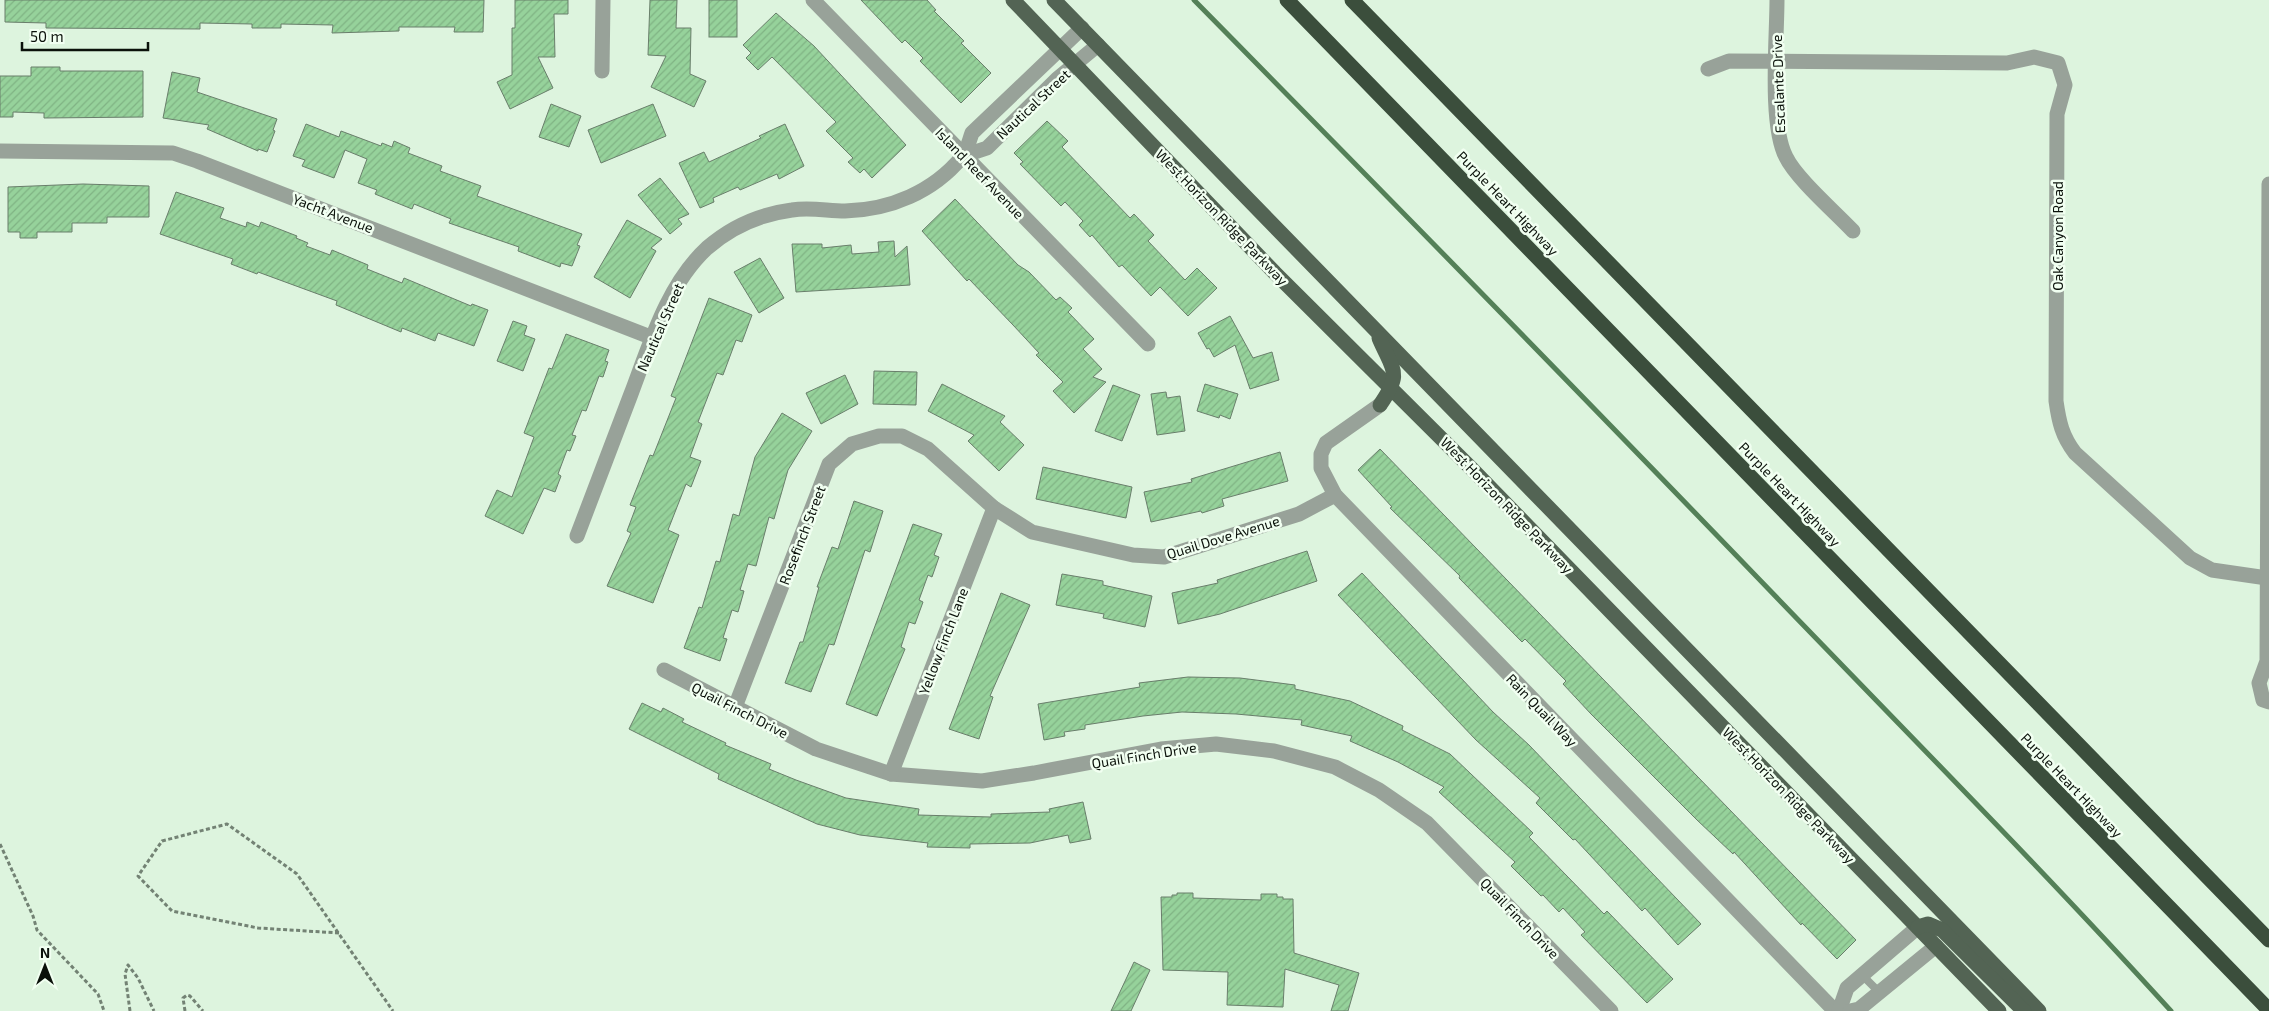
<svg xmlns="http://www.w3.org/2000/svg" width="2269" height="1011" font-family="'Exo 2',sans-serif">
<defs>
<pattern id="building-hatch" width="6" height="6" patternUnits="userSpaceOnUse" patternTransform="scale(1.25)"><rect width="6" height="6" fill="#96d29b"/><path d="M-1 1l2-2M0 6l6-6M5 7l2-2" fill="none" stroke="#80b384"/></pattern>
</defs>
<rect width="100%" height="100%" fill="#ddf4de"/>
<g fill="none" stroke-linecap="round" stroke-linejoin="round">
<path stroke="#548058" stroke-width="5" d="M1194,0C1391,200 1587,400 1781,602C1912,738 2044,871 2171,1011"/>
</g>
<g fill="url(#building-hatch)" stroke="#697e6b">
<polygon points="5,0 484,0 483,32 454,32 455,27 399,27 399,31 332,33 333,25 281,24 281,28 252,28 252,24 200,23 200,29 46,28 46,23 5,22"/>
<polygon points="515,0 568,0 568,14 554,14 555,57 538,57 553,88 510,109 497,82 512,75 512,28 515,28"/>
<polygon points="650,0 677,0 676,28 691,28 690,74 706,81 694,107 651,87 666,56 648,55"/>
<rect x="709" y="0" width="28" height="37"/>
<polygon points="861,0 927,0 936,10 934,11 964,41 961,43 991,73 961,103 920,61 923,58 905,40 902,43"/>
<polygon points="776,13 814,46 906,145 872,178 864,169 860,173 848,162 853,158 826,131 836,122 772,57 758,70 746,58 751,53 743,45"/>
<polygon points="31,67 60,67 60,71 143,71 143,117 44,118 44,113 13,112 13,117 0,117 0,76 31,76"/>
<polygon points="172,72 200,78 197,92 277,119 273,130 275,131 267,152 258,149 258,151 207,129 209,125 163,118"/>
<polygon points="551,104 581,116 569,147 539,137"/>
<polygon points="653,104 666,136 601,163 588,130"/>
<polygon points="1047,121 1068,141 1062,147 1130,218 1134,214 1154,235 1148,241 1185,280 1197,268 1217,288 1188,316 1160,287 1151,296 1122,265 1119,267 1092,235 1090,237 1079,225 1083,221 1065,202 1061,206 1020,164 1023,162 1014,153"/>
<polygon points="306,124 339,137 341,131 381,146 382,143 392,147 394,141 410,148 408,153 442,166 440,171 481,186 477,196 582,234 577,245 580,246 572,266 561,263 560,267 518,251 519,247 449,223 451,219 414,204 412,209 375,194 377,190 358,183 367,159 345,150 334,178 302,166 305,160 293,156"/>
<polygon points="785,124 804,166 779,179 777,174 740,190 738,187 713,198 714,202 700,208 679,163 704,152 709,162 761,138 759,136"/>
<polygon points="660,178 689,214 678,219 682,224 670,234 638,195"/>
<polygon points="83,184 149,186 149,217 107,217 107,223 72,223 72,232 37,232 37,238 20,238 20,232 8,232 8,187"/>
<polygon points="176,192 224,208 220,218 246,227 247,222 259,227 261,222 297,236 296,238 308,243 306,246 330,255 332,250 368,265 367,269 402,283 404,278 471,306 472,304 488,310 474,346 438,333 435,341 402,328 401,332 336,305 337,301 258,272 257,274 231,264 233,259 160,234"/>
<polygon points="955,199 1018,265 1029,272 1056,300 1060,297 1072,308 1068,312 1094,339 1083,349 1102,369 1093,377 1106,382 1074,413 1053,391 1063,382 1036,355 1039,353 1013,325 969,279 967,281 922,231"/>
<polygon points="627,220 662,239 651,248 656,251 630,298 594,277"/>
<polygon points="894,241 895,257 907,246 910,285 796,292 792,244 822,244 822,248 851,245 852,254 879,252 878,242"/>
<polygon points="760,258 784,298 759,313 734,272"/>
<polygon points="709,298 752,315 742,342 736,340 723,375 717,373 698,422 702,424 690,457 701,461 691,487 686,484 668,530 679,535 653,603 607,586 631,533 627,531 636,507 630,505 650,455 653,456 676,398 671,396"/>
<polygon points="1230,316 1253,358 1272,352 1279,380 1250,389 1235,345 1214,357 1209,348 1207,349 1198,333"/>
<polygon points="513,321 527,326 524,335 535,339 523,371 497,361"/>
<polygon points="566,334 609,350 605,361 608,362 603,377 599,376 586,411 582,410 572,435 576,436 570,451 567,450 558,474 561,476 555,492 544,488 523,534 485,516 497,490 512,497 534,437 524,433 549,368 552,369"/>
<polygon points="874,371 917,372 916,405 873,404"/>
<polygon points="845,375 858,404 821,424 806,393"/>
<polygon points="942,384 1005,416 1000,422 1024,445 999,471 968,441 974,435 928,411"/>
<polygon points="1205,384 1238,394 1230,419 1220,415 1219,418 1197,411"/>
<polygon points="1113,385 1140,395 1122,441 1095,431"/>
<polygon points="1166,392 1167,398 1180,396 1185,431 1157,435 1151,394"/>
<polygon points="782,413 812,431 788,470 774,519 769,517 756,566 748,564 740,590 744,591 738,612 732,610 723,638 727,639 720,661 684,648 699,607 702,608 716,561 720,562 733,514 739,516 755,457"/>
<polygon points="1380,449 1856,940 1837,959 1802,923 1801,925 1734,852 1733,854 1697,820 1591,714 1563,684 1566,681 1525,639 1522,642 1459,578 1460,576 1390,508 1392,507 1358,470"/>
<polygon points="1280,452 1288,481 1222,499 1224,506 1202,513 1201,511 1151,522 1144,492 1192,482 1191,479"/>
<polygon points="1043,467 1132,487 1126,518 1036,499"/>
<polygon points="854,501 883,511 870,552 865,550 834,645 829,644 811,692 785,683 800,642 803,642 819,587 817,587 832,547 838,549"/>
<polygon points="913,524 942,534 934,555 939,557 932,577 928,575 919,600 923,602 915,624 909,622 901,647 905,649 877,716 846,704"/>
<polygon points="1307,551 1317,581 1220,614 1178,624 1172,593 1218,583 1217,580"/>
<polygon points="1362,573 1493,712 1529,745 1701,924 1678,945 1645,908 1642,911 1575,839 1573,840 1536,803 1540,798 1476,740 1338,595"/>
<polygon points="1062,574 1103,581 1103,585 1152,596 1145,627 1103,618 1104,614 1056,605"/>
<polygon points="1001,593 1030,605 990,696 993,697 979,739 949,729"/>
<polygon points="1188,677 1240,678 1295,685 1295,689 1350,701 1403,726 1402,730 1450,754 1533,833 1529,837 1604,914 1607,911 1673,979 1647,1003 1581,935 1585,932 1563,908 1559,912 1543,895 1541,896 1511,866 1515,862 1439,792 1444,787 1398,762 1350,741 1352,736 1301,725 1302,720 1236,714 1182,712 1143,716 1085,725 1085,729 1064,732 1065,736 1044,740 1038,704 1140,687 1139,683"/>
<polygon points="642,703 661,712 663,708 684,719 682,722 726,743 725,745 771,764 769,769 796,780 846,798 919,809 918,815 991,817 991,814 1050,812 1049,809 1083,802 1091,839 1070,843 1068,835 1030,843 970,844 970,848 927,847 928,843 860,835 817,824 718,779 719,774 629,729"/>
<polygon points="1177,893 1193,893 1193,898 1261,900 1261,894 1277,894 1277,897 1283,897 1283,899 1293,899 1294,953 1359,973 1348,1011 1331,1011 1339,985 1285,969 1283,1007 1227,1005 1228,972 1163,970 1161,897 1172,897 1172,895 1177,895"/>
<polygon points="1134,962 1150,970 1131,1011 1111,1011"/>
</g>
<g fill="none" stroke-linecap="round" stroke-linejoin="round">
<g stroke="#738274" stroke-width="3" stroke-dasharray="4 2.5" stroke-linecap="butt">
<polyline points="0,844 33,916 37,930 98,994 104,1011"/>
<polyline points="339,933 258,928 172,911 138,876 162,841 227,824 297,874 393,1011"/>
<polyline points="130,1011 125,974 128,965 138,978 154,1011"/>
<polyline points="185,1011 183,998 187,995 190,996 203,1011"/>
</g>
<polyline stroke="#98a299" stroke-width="8" points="1862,975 1879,992"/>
<g stroke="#98a299" stroke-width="15">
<polyline points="813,0 1148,344"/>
<path d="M1777,0C1777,38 1769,125 1786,157C1796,178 1835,212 1853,231"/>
<path d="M1708,69L1729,61L2007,63L2034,57L2058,63L2065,85L2057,114L2056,401C2059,422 2062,436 2075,453L2190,558L2212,570L2267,578"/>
<polyline points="602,71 603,0"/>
<polyline points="0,151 173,153 197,161 653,338"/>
<polyline points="963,156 987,148 1057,79 1098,45"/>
<polyline points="2269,184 2267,661 2259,683 2263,700 2269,702"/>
<polyline points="1380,405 1326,443 1321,454 1321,468 1335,495 1835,1011"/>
<path d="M577,536C595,489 613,441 631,394C650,344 667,285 707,248C731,227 761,214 792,210C810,207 828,211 845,211C890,210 933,192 962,157C967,151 969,141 972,133L1082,28"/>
<polyline points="664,670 816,749 891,774 982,781 1034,773 1161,749 1216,744 1274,751 1335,767 1379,790 1427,823 1611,1011"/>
<polyline points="735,707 829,464 852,444 879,436 902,436 928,449 994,508 1032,532 1133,555 1164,557 1299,514 1335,495"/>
<polyline points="891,774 994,508"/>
<polyline points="1839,1011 1847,988 1918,927"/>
<polyline points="1850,1011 1859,1009 1936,946"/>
</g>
<g stroke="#536454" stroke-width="15">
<polyline points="1013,0 1275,273 1471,468 1999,1011"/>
<polyline points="1054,0 2039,1011"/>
<path d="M1379,338C1393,371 1403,372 1380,405"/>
<polyline points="1918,927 1928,924 1942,930 2024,1011"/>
</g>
<g stroke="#3b4e3c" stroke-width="15">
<polyline points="1287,0 2269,1010"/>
<polyline points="1352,0 2269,940"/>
</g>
</g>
<g text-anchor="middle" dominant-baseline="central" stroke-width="5" stroke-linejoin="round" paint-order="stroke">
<g font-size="14" fill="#0a110a" stroke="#f1fff1">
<text transform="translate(1778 84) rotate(-92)">Escalante Drive</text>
<text transform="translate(1033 104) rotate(-43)">Nautical Street</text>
<text transform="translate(980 173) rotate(46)">Island Reef Avenue</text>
<text transform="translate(1508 203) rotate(46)">Purple Heart Highway</text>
<text transform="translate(333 213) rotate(21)">Yacht Avenue</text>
<text transform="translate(1222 217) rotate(46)">West Horizon Ridge Parkway</text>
<text transform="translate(2057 236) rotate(-90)">Oak Canyon Road</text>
<text transform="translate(660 327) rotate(-66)">Nautical Street</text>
<text transform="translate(1790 494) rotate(46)">Purple Heart Highway</text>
<text transform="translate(1507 505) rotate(46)">West Horizon Ridge Parkway</text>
<text transform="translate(802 535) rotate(-69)">Rosefinch Street</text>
<text transform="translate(1223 537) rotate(-17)">Quail Dove Avenue</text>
<text transform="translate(943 641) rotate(-69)">Yellow Finch Lane</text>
<text transform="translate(740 710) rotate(27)">Quail Finch Drive</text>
<text transform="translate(1542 710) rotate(46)">Rain Quail Way</text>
<text transform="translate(1144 755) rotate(-9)">Quail Finch Drive</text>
<text transform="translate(2072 785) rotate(46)">Purple Heart Highway</text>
<text transform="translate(1789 795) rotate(46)">West Horizon Ridge Parkway</text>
<text transform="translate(1520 918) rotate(46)">Quail Finch Drive</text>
</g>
</g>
<g transform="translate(45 966)" stroke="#f1fff1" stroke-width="4" paint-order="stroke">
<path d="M0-4L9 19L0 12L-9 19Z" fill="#0a110a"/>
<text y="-8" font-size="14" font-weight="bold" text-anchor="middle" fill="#0a110a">N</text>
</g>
<path d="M22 42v8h126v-8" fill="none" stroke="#0a110a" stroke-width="2.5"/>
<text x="30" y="42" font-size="15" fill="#0a110a" stroke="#f1fff1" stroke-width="4" paint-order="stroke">50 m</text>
</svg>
